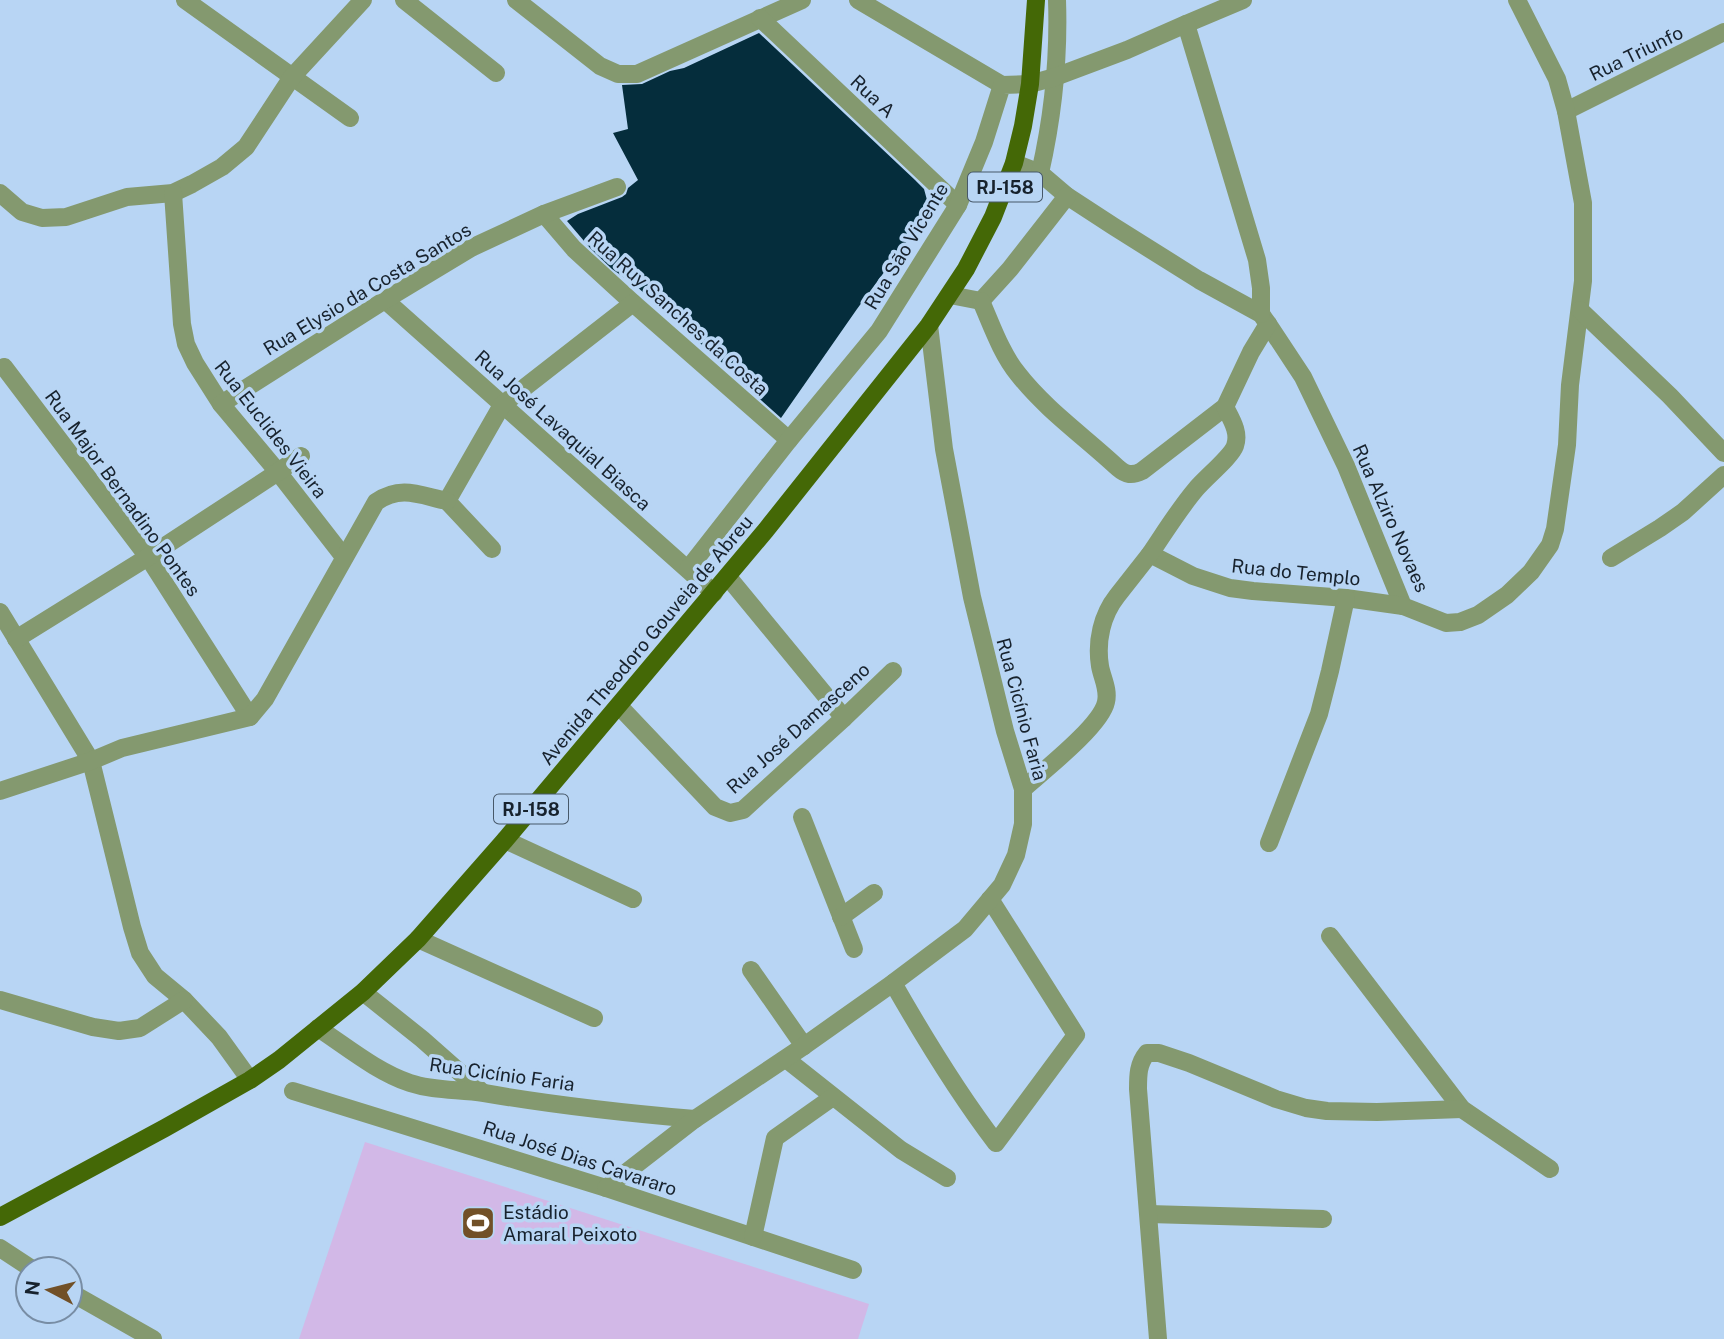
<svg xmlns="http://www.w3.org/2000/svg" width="1724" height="1339" font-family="'Public Sans',sans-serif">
<rect width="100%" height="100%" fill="#b8d5f4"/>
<polygon fill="#d2b8e7" points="365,1142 869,1304 858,1339 299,1339"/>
<polygon fill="#052d3c" points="759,33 915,180 924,189 927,200 924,213 910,237 857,309 781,418 753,393 728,368 635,285 612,269 590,248 567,221 578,214 622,197 626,194 628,188 638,180 613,133 628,129 622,85 642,84 670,71 684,68"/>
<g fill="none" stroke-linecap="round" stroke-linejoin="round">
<g stroke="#84996f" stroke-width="18">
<polyline points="185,0 350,118"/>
<polyline points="404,0 496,73"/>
<polyline points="516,0 600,66 618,74 637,74 802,0"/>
<polyline points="858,0 1002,85"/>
<polyline points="760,18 958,205"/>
<polyline points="1186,24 1243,0"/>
<polyline points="1566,111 1724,32"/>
<polyline points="1014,163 1040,173 1067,196 1113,226 1199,280 1261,314 1268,324 1303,377 1346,466 1403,606 1446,623 1460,622 1478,615 1507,595 1531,572 1550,545 1555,529 1567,445 1570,385 1583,281 1583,203 1566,111 1557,79 1517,0"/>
<path d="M1040,173C1053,116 1059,58 1057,0"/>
<polyline points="0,193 22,212 42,218 66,217 127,197 173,193 192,184 222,167 246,147 292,77 363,0"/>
<polyline points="173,193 182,324 186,344 195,363 221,404 278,472 344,557"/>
<polyline points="544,214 574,249 633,303 789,440"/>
<polyline points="950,295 981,301 1010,269 1067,196"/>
<polyline points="385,300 714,593"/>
<path d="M981,301C992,326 1001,353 1018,374C1046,410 1085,437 1118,468C1126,475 1132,476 1142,471L1225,407L1251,352L1268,324"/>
<polyline points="1580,310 1670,396 1724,453"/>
<polyline points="4,367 148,557 250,717"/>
<polyline points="221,404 385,300 471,248 544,214 617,187"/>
<polyline points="447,501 502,405 633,303"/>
<polyline points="447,501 492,549"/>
<polyline points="1150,554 1193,576 1230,588 1253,591 1346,598 1403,606"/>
<polyline points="1611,558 1660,528 1683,512 1724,475"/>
<polyline points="688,569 789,440 879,331 958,205 984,142 1002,85 1030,84 1055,77 1127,50 1186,24 1257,260 1261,288 1261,314"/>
<polyline points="728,577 844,718"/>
<polyline points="0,612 91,761 132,927 140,953 155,976 184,1000 219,1037 250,1080"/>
<polyline points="16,639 148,557 278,472 301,456"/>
<polyline points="619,706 715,807 730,813 743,810 844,718 893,671"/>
<path d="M1023,789C1043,771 1101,726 1106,702C1109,689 1102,678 1100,666C1096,641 1102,615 1117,596C1128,582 1139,568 1150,554C1165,532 1179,509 1196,489C1205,478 1231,457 1235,446C1240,432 1231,419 1225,407"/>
<path d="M0,791L91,761L122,748L250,717L265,699L376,502C401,485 419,495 447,501"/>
<polyline points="802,817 854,949"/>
<polyline points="505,840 633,899"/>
<polyline points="1269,843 1319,714 1330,671 1346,598"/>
<polyline points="841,917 874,893"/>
<polyline points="1330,936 1462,1109 1550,1169"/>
<polyline points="418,939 594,1018"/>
<polyline points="751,970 804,1046"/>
<path d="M893,983C925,1039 957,1092 996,1143L1076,1035L990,899"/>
<polyline points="363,992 422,1039 482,1092"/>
<polyline points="0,1000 93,1027 119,1031 140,1028 184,1000"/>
<path d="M318,1028C347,1047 377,1072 410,1083C434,1091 459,1089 484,1093C553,1105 625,1113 695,1119"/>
<polyline points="786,1059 901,1150 947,1178"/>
<polyline points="293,1091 606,1188 853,1270"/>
<polyline points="606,1188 695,1119 804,1046 893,983 965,929 1002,885 1016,855 1023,824 1023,789 1005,731 972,597 944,449 929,325"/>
<polyline points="1149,1214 1323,1219"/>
<polyline points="753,1237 775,1138 833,1097"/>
<polyline points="0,1248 32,1269"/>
<polyline points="70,1292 153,1339"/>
<path d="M1158,1339L1138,1089C1138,1075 1138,1064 1147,1053H1159L1189,1063L1276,1099L1306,1108L1327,1111L1377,1112L1462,1109"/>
</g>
<polyline stroke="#446806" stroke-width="18" points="0,1217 165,1128 250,1080 279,1060 363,992 418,939 505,840 766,530 929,325 966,269 993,217 1014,163 1023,126 1030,84 1036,0"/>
</g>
<defs>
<g id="stadium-square" transform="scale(1.75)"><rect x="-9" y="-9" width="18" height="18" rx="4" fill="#715027" stroke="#b8d5f4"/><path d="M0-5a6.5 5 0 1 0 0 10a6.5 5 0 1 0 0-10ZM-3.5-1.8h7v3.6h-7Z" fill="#fff"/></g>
</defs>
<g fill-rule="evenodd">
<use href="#stadium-square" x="478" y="1223"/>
</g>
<g text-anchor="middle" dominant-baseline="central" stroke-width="7" stroke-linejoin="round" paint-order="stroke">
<g fill="#b8d5f4" stroke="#475869" stroke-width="2">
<rect x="968" y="172.5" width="74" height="29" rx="5"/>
<rect x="494" y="794.5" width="74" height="29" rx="5"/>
</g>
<g font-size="18" font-weight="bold" fill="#17222d">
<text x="1005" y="187">RJ-158</text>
<text x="531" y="809">RJ-158</text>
</g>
<g font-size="19" fill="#17222d" stroke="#b8d5f4">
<text transform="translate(1636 53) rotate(-26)">Rua Triunfo</text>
<text transform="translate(873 96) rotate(43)">Rua A</text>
<text transform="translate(906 246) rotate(-59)">Rua São Vicente</text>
<text transform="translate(367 289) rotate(-31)">Rua Elysio da Costa Santos</text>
<text transform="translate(678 313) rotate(42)">Rua Ruy Sanches da Costa</text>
<text transform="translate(271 429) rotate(52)">Rua Euclides Vieira</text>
<text transform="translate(563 430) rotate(42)">Rua José Lavaquial Biasca</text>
<text transform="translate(123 493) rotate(54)">Rua Major Bernadino Pontes</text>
<text transform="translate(1391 518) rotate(66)">Rua Alziro Novaes</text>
<text transform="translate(1296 572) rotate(6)">Rua do Templo</text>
<text transform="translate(646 640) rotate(-50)">Avenida Theodoro Gouveia de Abreu</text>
<text transform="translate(1022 709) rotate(75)">Rua Cicínio Faria</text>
<text transform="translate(798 728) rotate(-42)">Rua José Damasceno</text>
<text transform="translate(502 1074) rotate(8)">Rua Cicínio Faria</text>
<text transform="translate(580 1158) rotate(18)">Rua José Dias Cavararo</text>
</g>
<g font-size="19" fill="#17222d" stroke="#b8d5f4" text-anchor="start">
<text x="503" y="1212">Estádio<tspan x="503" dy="22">Amaral Peixoto</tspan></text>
</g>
</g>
<g transform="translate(49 1290) rotate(277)"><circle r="33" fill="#b8d5f4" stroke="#788da4" stroke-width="2"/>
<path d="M0-5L12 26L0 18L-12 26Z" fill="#715027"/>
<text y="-10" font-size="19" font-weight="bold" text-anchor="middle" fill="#17222d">N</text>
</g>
</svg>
